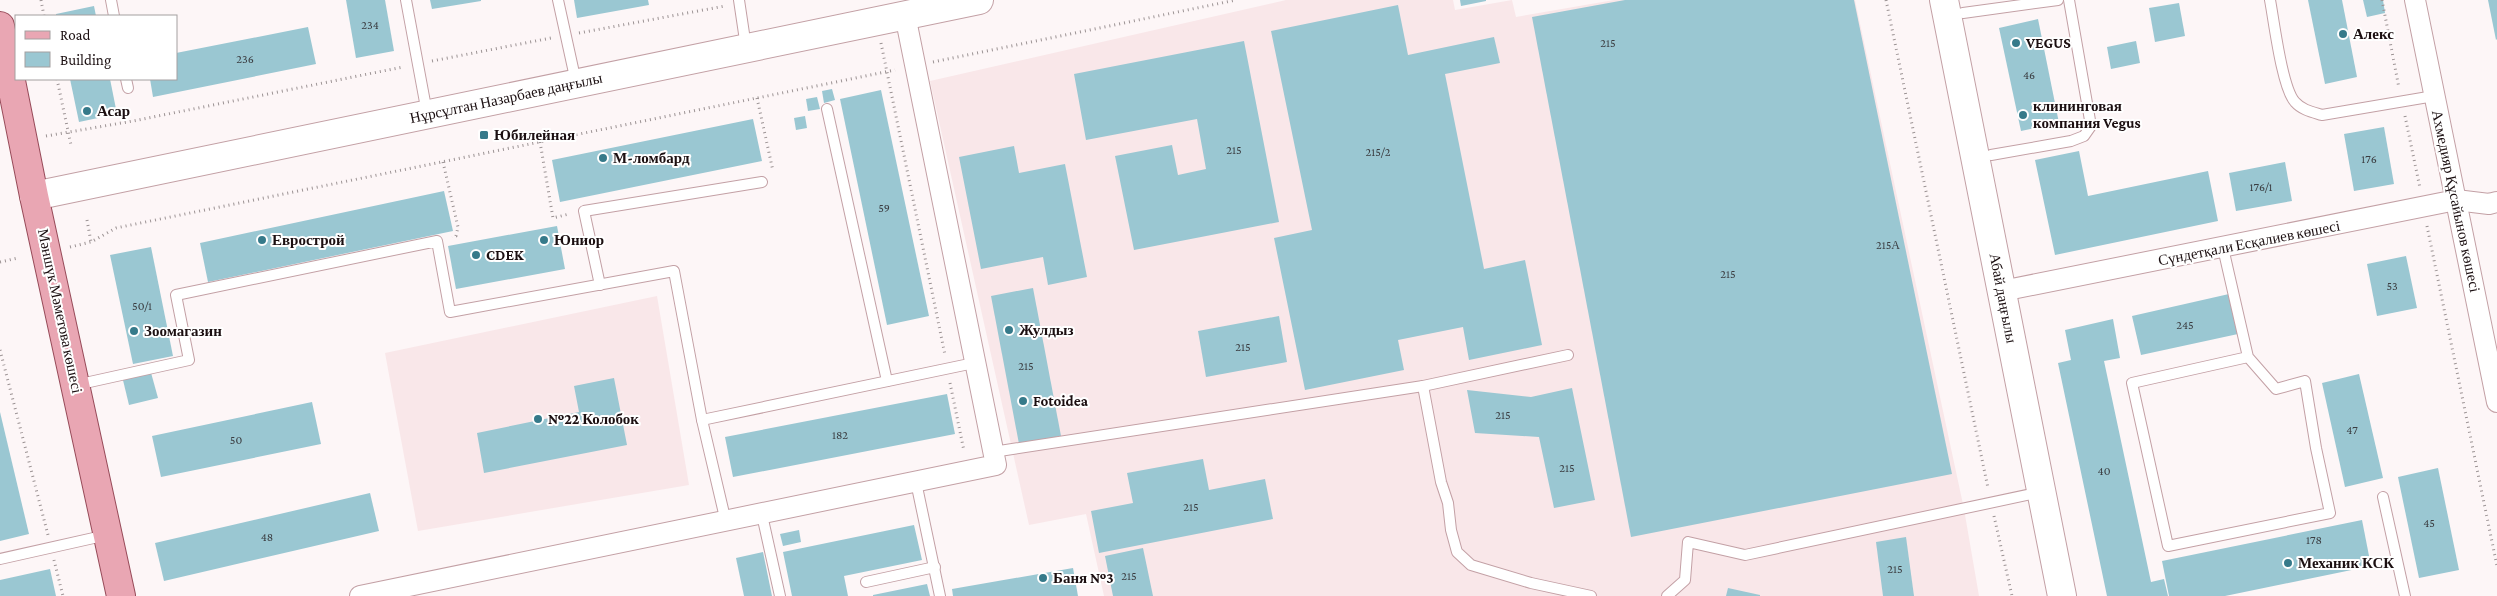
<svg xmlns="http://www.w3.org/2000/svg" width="2497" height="596" font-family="'Crimson Pro',serif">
<rect width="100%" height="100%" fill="#fdf6f7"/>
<g fill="#f9e7e9">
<polygon points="1286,0 1453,0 1455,10 1512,0 1516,17 1614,0 1855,0 1964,509 1979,596 1104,596 1086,514 1029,525 930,81"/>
<polygon points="657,296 689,485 418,531 385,353"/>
</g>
<g fill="#9ac7d2">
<polygon points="346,0 385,0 394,51 356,58"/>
<polygon points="430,0 481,0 481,1 432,9"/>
<polygon points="574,0 648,0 649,5 577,18"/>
<polygon points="1460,0 1486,0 1486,1 1461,6"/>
<polygon points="1625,0 1854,0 1952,474 1631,537 1532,17"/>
<polygon points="2308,0 2342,0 2357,77 2325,84"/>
<polygon points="2363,0 2383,0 2385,13 2367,17"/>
<polygon points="2488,0 2497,0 2497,39 2496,40"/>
<polygon points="2179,3 2185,36 2155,42 2149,8"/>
<polygon points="1398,5 1408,55 1494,37 1500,63 1445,74 1484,269 1525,260 1542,345 1469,360 1463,327 1398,340 1404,370 1305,390 1274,238 1312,230 1271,31"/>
<polygon points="94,6 96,16 56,16 56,14"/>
<polygon points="2038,19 2059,123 2021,131 1999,28"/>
<polygon points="308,27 316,64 153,97 150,79 176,79 176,53"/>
<polygon points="1244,41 1279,222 1134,250 1115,156 1172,145 1178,175 1206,169 1197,119 1086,140 1074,74"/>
<polygon points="2136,41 2140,63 2111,69 2107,47"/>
<polygon points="70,79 110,79 117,114 79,122"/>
<polygon points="832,89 835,100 824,103 822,91"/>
<polygon points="881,90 929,316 887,325 840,99"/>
<polygon points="817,97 820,109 808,111 806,99"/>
<polygon points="805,116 807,128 796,130 794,118"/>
<polygon points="753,119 762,161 560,202 552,160"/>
<polygon points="2384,127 2394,184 2354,191 2344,134"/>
<polygon points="1014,146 1019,173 1065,164 1087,277 1048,285 1043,257 981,269 959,157"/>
<polygon points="2079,151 2088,196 2208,171 2218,221 2055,255 2035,160"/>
<polygon points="2285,162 2292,201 2236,211 2229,173"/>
<polygon points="444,191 453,231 208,282 200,243"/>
<polygon points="557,226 565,269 456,289 448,246"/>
<polygon points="151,247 173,356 133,364 110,255"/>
<polygon points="2406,256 2417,308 2377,316 2367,264"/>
<polygon points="1033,288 1061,436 1019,444 991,296"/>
<polygon points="2229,294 2238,334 2141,355 2132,316"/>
<polygon points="1279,316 1287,362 1206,377 1198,331"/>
<polygon points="2113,319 2120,358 2104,361 2151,582 2164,579 2168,596 2107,596 2058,363 2071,360 2065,330"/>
<polygon points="150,369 158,398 129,405 122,376"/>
<polygon points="2359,374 2383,478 2345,487 2322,383"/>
<polygon points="614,378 627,445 484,473 477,433 579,412 574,386"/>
<polygon points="1572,388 1595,500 1554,508 1539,437 1475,433 1467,390 1531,397"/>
<polygon points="947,394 955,434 733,477 725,437"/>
<polygon points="312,402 321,444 161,477 152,436"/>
<polygon points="0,412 29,534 0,541"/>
<polygon points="1203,459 1209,490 1265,479 1273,519 1099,553 1091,511 1133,503 1127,473"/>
<polygon points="2438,468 2459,570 2419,578 2398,477"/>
<polygon points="370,493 379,531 164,581 155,543"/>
<polygon points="2362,520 2371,566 2225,596 2169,596 2162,561"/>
<polygon points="914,525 922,560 844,576 848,596 792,596 783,552"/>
<polygon points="799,530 801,542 783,546 780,534"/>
<polygon points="1906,537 1914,596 1883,596 1876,542"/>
<polygon points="1143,548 1153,596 1113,596 1105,556"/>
<polygon points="763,552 772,596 744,596 736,558"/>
<polygon points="1073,568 1078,596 953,596 952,589"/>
<polygon points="50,569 56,596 0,596 0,580"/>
<polygon points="927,584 930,596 873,596 873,595"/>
<polygon points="1728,588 1760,595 1760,596 1726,596"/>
</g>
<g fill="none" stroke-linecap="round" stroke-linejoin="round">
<g stroke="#c3a0a5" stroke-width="12">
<g id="service">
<polyline points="111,0 114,16"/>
<polyline points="406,0 427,113"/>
<polyline points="558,0 576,82"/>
<polyline points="739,0 746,47"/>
<path d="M2270,0C2274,21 2282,88 2295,102C2302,110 2312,112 2322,115L2434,96"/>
<polyline points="1963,13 2058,0"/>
<polyline points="126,79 128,88"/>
<polyline points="827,109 887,381"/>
<polyline points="1991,155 2071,141 2084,136 2091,126 2069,0"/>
<polyline points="2223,248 2248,357 2132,383 2168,546 2330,513 2316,448 2305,381 2276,389 2248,357"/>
<polyline points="600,285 584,211 762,182"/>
<polyline points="1568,355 1423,386 1441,482 1448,503 1451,530 1457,552 1471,565 1531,583 1591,596"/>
<polyline points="76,385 189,360 176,295 437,241 450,312 674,271 702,420"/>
<polyline points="993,452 1423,386"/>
<polyline points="916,482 940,596"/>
<polyline points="2383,497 2405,596"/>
<polyline points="762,515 780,596"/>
<polyline points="726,522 702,420 974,363"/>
<polyline points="0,559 107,535"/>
<polyline points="866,582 935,567"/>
<polyline points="1667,596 1685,580 1688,542 1745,555 2041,492"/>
</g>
</g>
<g stroke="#c3a0a5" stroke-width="22">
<g id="minor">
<polyline points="2415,0 2497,402"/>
<polyline points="2002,291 2456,200 2489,204 2497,202"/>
<polyline points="360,596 996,465 905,15"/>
</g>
</g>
<g stroke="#c3a0a5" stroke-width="30">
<g id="secondary">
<polyline points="1944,0 2062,596"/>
<polyline points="34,196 979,0"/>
</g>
</g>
<g stroke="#974b59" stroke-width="30">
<polyline id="primary" points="0,26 34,196 121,596"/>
</g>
<g stroke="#9c9394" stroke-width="3" stroke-dasharray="1 4" stroke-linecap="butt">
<polyline points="41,0 44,16"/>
<polyline points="1886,0 1988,488"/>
<polyline points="2382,0 2399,88"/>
<polyline points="579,33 725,6"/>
<polyline points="881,43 945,355"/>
<polyline points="432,61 551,38"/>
<polyline points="933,62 1236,0"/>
<polyline points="57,79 71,145"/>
<polyline points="757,98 773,171"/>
<polyline points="2405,116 2420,188"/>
<polyline points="46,136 133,121 403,67"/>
<polyline points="540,142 553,218 569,214"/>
<polyline points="443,162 458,227 456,236 452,237"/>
<polyline points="87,220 91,242"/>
<polyline points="2427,226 2497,566"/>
<polyline points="70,247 91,242 116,228 895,70"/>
<polyline points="0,262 18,258"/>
<polyline points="0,350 48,535"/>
<polyline points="950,383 964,451"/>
<polyline points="1994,516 2012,596"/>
<polyline points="54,560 63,596"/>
</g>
<use href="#service" stroke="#fff" stroke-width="10"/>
<use href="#minor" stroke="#fff" stroke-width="20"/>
<use href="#secondary" stroke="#fff" stroke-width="28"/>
<use href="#primary" stroke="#e9a6b3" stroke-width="28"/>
</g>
<g fill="#367a8a" stroke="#fff" stroke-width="2">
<circle cx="2343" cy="34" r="5"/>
<circle cx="2016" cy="43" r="5"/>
<circle cx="87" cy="111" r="5"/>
<circle cx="2023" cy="115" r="5"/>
<rect x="479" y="130" width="10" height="10" rx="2.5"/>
<circle cx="603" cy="158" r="5"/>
<circle cx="262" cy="240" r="5"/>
<circle cx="544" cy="240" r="5"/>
<circle cx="476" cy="255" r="5"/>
<circle cx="1009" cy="330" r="5"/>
<circle cx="134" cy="331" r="5"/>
<circle cx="1023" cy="401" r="5"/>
<circle cx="538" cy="419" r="5"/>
<circle cx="2288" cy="563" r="5"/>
<circle cx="1043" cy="578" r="5"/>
</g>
<g text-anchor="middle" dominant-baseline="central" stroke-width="4" stroke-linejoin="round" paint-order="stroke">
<g font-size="12" fill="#3b3d41">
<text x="370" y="25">234</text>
<text x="1608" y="43">215</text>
<text x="245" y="59">236</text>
<text x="2029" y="75">46</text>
<text x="1234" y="150">215</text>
<text x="1378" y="152">215/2</text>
<text x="2369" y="159">176</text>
<text x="2261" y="187">176/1</text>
<text x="884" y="208">59</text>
<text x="1888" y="245">215А</text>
<text x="1728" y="274">215</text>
<text x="2392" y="286">53</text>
<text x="142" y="306">50/1</text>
<text x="2185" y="325">245</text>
<text x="1243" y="347">215</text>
<text x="1026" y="366">215</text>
<text x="1503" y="415">215</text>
<text x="2352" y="430">47</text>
<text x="840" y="435">182</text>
<text x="236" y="440">50</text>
<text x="1567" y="468">215</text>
<text x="2104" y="471">40</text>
<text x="1191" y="507">215</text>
<text x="2429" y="523">45</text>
<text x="267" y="537">48</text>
<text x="2314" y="540">178</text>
<text x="1895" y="569">215</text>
<text x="1129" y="576">215</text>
</g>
<g font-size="15" font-weight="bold" fill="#1b0f11" stroke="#fff" text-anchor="start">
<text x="2353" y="34">Алекс</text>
<text x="2026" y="43">VEGUS</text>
<text x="2033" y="106">клининговая<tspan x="2033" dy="17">компания Vegus</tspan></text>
<text x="97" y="111">Асар</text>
<text x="494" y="135">Юбилейная</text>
<text x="613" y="158">М-ломбард</text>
<text x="272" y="240">Еврострой</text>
<text x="554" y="240">Юниор</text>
<text x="486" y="255">CDEK</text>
<text x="1019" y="330">Жулдыз</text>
<text x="144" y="331">Зоомагазин</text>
<text x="1033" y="401">Fotoidea</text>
<text x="548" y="419">№22 Колобок</text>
<text x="2298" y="563">Механик КСК</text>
<text x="1053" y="578">Баня №3</text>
</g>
<g font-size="15" fill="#1b0f11" stroke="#fff">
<text transform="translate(506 98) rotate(-12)">Нұрсұлтан Назарбаев даңғылы</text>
<text transform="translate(2456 201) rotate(78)">Ахмедияр Құсайынов көшесі</text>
<text transform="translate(2249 243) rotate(-11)">Сүндетқали Есқалиев көшесі</text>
<text transform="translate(2003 298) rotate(79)">Абай даңғылы</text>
<text transform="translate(60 311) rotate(78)">Мәншүк Мәметова көшесі</text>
</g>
</g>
<rect x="15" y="15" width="162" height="65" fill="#ffffff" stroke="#a49fa0"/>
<rect x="25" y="31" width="25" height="8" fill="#e9a6b3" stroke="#a49fa0"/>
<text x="60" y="40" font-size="15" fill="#1b0f11">Road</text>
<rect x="25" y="52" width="25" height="15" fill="#9ac7d2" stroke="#a49fa0"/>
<text x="60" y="65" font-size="15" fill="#1b0f11">Building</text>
</svg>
